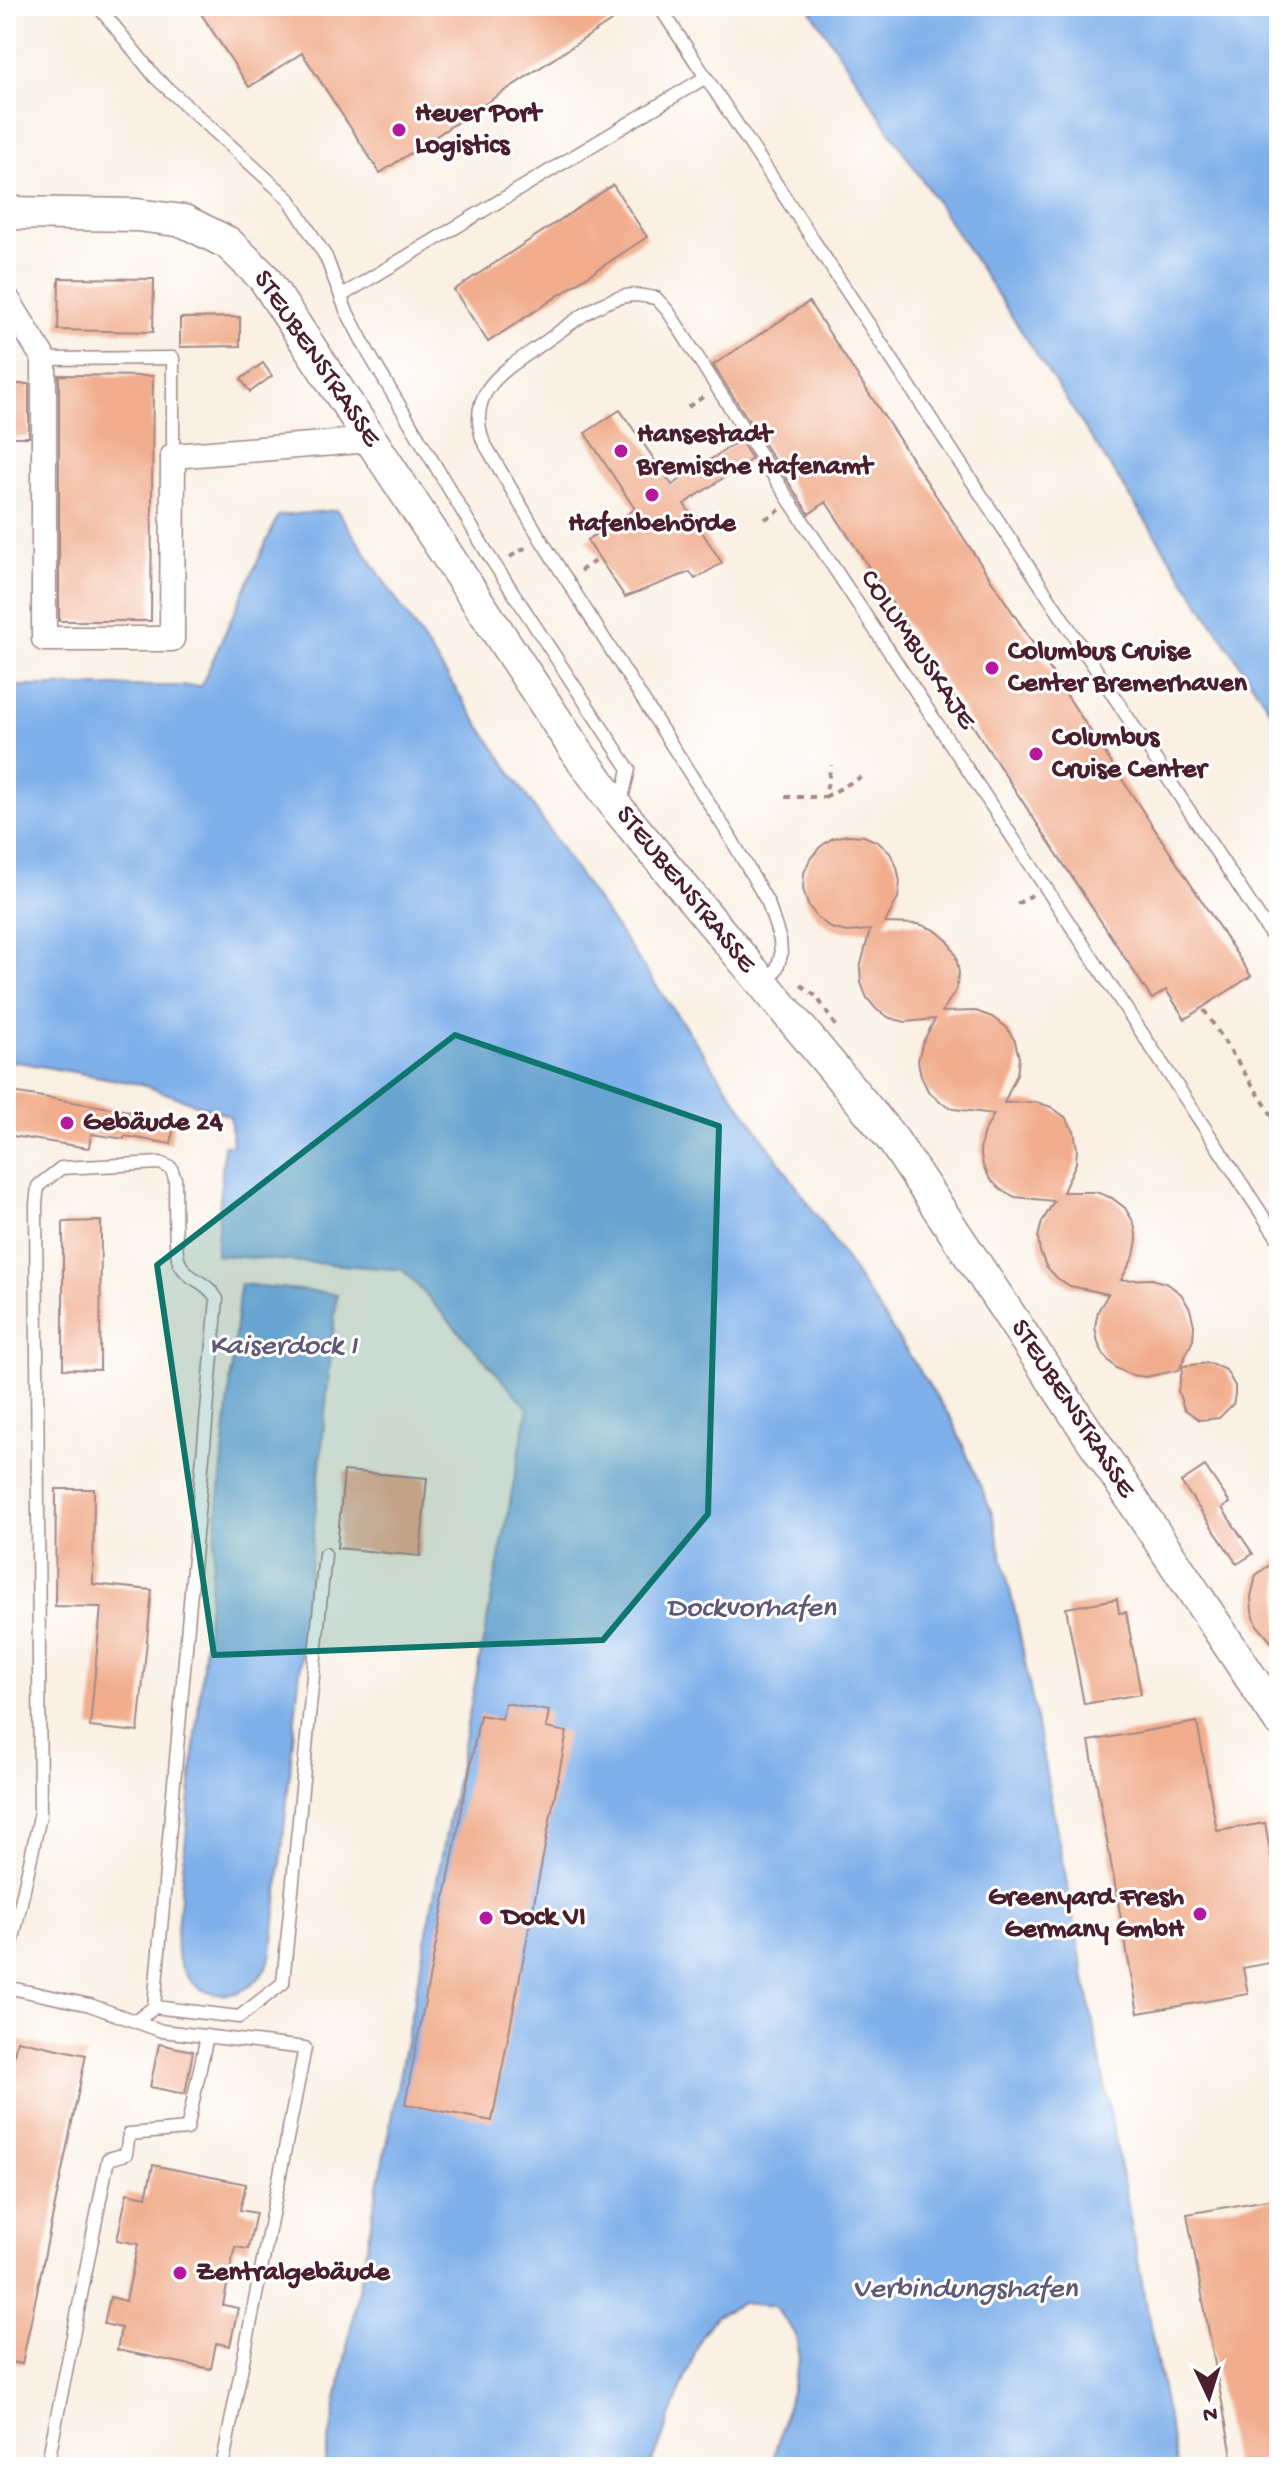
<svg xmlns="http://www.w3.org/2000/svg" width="1285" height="2473" font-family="'Gochi Hand',sans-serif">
<rect width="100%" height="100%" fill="#fff"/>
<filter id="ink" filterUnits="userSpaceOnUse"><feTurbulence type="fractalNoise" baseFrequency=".0125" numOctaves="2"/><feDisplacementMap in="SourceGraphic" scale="16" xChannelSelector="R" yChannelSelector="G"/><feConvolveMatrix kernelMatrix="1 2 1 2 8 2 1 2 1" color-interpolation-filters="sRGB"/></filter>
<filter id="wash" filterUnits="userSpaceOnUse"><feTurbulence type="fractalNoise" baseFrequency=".006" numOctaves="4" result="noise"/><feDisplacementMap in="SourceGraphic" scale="32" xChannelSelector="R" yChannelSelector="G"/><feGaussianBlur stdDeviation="1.8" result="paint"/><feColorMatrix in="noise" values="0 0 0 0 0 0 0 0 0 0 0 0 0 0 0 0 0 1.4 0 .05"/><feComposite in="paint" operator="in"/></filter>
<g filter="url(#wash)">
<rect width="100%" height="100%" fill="#faf0e3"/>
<g fill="#7fb0ea" stroke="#64688a" stroke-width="2">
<polygon points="808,6 1279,6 1279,724"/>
<polygon points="337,510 577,872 809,1204 952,1420 992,1513 1018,1625 1177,2467 771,2467 800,2357 795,2333 774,2306 742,2303 716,2316 701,2337 651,2467 324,2467 528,1408 403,1270 216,1255 224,1145 233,1145 230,1116 140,1084 6,1060 6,686 201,686 278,516"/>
<path d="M240,1284L337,1294L272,1952C255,2016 175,2005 176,1939Z"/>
</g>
<g id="blocks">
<g fill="#f1ad8d">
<polygon points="196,6 601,6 611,21 380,173 302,53 249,87"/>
<polygon points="613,185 647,237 488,342 454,290"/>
<polygon points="59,278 154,279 153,332 58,330"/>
<polygon points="809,302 1251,976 1185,1019 1166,990 1152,999 826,502 809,514 713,365"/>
<polygon points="240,317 240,346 180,347 180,318"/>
<polygon points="263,363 272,376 250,392 241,379"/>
<polygon points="59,375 153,376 151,621 59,621"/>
<rect x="6" y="384" width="23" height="53"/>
<polygon points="620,410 672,485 740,440 752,459 684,504 722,563 695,579 690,572 625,597 587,540 635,509 585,433"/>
<polygon points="848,835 864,836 878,842 890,853 897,867 900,882 898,898 885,923 919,924 935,930 948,941 956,956 959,973 956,990 942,1012 976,1011 992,1017 1006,1027 1015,1041 1019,1058 1017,1074 1004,1103 1036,1102 1051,1107 1065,1117 1074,1131 1077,1148 1076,1163 1063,1192 1096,1192 1112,1198 1125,1208 1134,1223 1137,1240 1134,1256 1121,1280 1152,1279 1168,1284 1181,1294 1190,1309 1194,1325 1193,1340 1179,1370 1146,1377 1131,1375 1116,1368 1105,1357 1098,1343 1095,1327 1098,1311 1108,1294 1070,1286 1057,1278 1046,1266 1040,1252 1038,1237 1042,1222 1054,1201 1015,1197 1001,1190 990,1179 983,1166 980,1150 983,1134 994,1114 954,1109 940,1102 928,1091 921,1076 918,1061 922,1044 935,1019 905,1022 890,1018 877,1010 867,998 861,983 860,968 870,930 847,932 831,928 818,918 808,905 803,889 804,873 810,859 820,847 833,838"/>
<polygon points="6,1091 129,1111 128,1116 174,1124 171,1144 125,1136 124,1139 91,1134 89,1148 6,1135"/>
<polygon points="101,1221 100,1370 63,1369 63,1222"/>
<polygon points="1209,1363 1226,1370 1235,1386 1235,1395 1233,1404 1219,1418 1200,1420 1184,1409 1178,1391 1183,1366"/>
<polygon points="1205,1466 1230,1503 1222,1508 1253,1554 1237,1564 1181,1482"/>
<polygon points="344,1471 427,1478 420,1556 337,1548"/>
<polygon points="56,1489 94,1489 93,1584 152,1590 138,1732 90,1727 101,1607 55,1606"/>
<polygon points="1279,1558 1279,1651 1257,1625 1252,1611 1251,1597 1256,1575"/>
<polygon points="1117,1599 1119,1613 1126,1612 1141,1694 1084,1704 1066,1608"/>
<polygon points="505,1703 549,1711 546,1728 567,1732 492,2121 405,2104 480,1715 502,1719"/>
<polygon points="1197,1722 1217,1831 1265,1823 1273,1867 1279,1866 1279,1961 1243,1968 1248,1994 1138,2013 1089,1741"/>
<polygon points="17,2040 86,2055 22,2364 6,2361 6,2094"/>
<polygon points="159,2044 193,2051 185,2094 150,2087"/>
<polygon points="153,2165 246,2184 240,2210 256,2213 248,2249 235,2247 223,2305 238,2308 230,2346 216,2343 211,2369 117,2350 121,2328 104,2324 110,2297 126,2301 138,2244 117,2240 127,2193 146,2197"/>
<polygon points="1279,2198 1279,2467 1234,2467 1187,2214"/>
</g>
</g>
</g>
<g filter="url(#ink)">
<use href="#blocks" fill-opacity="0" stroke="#a28887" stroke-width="2"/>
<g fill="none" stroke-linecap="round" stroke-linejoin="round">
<g stroke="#a28887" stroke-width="15">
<g id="service">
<polyline points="98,6 156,78 289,199 326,257 346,310 369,354 489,556 629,769 621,803"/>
<polyline points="659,6 1279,947"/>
<polyline points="341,296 706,77"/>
<polyline points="44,359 173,358 173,456"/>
<path d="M767,984L777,968L781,955L780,940L768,903L729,835L540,538L483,441C465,388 509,368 545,342C569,325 601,298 632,295C639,295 649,297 656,298L668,311L791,503L1279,1240"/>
<path d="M6,1971L40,1816L36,1204L38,1186L61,1168L160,1163L171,1168L175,1179C176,1198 173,1250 180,1264C190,1282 205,1279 217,1299L154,2007L137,2020"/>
<polyline points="6,1987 90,2005 162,2031 305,2048 222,2467"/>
<polyline points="154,2007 239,2017 283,1983 325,1554"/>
<polyline points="47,2467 108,2159 126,2154 129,2134 187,2129 207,2036"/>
</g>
</g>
<g stroke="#a28887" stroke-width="27">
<polyline id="minor" points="6,297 44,359 44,639 172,639 173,456 371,440"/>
</g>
<g stroke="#a28887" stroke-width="35">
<polyline id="tertiary" points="6,213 137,215 184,221 228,243 264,278 577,752 619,810 893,1140 1279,1720"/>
</g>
<g stroke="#a28887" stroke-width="4" stroke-dasharray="6 6" stroke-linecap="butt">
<polyline points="688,407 706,395"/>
<polyline points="765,519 780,510"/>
<polyline points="510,557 528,546"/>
<polyline points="580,571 595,561"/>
<polyline points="785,797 825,797 831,765"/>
<polyline points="825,797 861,777"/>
<polyline points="1017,904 1032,895"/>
<polyline points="801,985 817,997 838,1030"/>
<polyline points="1204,1010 1279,1126"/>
</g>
<use href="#service" stroke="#fff" stroke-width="12"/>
<use href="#minor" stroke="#fff" stroke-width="24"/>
<use href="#tertiary" stroke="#fff" stroke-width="32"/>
</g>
</g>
<path fill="#0f766e" fill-opacity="0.2" stroke="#0f766e" stroke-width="6" stroke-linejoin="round" d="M455,1035L719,1126L708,1514L603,1640L214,1655L157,1265Z"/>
<g fill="#b5179e" stroke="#fff" stroke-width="3">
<circle cx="399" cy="130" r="8"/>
<circle cx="621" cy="451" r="8"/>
<circle cx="652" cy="495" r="8"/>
<circle cx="992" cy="668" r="8"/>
<circle cx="1036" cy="754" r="8"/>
<circle cx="67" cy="1123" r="8"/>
<circle cx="1200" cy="1914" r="8"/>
<circle cx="486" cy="1918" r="8"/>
<circle cx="180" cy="2273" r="8"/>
</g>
<g text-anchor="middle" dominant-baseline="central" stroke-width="6" stroke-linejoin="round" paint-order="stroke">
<g font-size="28" font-weight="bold" fill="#4a1f2b" stroke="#fff" text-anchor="start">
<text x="415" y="114">Heuer Port<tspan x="415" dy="32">Logistics</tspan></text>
<text x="637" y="435">Hansestadt<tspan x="637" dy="32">Bremische Hafenamt</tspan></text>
<text x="652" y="524" text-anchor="middle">Hafenbehörde</text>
<text x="1008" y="652">Columbus Cruise<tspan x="1008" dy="32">Center Bremerhaven</tspan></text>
<text x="1052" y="738">Columbus<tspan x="1052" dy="32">Cruise Center</tspan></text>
<text x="83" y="1123">Gebäude 24</text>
<text x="1184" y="1898" text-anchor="end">Greenyard Fresh<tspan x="1184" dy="32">Germany GmbH</tspan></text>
<text x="502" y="1918">Dock VI</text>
<text x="196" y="2273">Zentralgebäude</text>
</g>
<g font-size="28" fill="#4a1f2b" stroke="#fff">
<text transform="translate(316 359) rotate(56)">STEUBENSTRASSE</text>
<text transform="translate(917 650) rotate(56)">COLUMBUSKAJE</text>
<text transform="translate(685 890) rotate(51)">STEUBENSTRASSE</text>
<text transform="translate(1072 1409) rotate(57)">STEUBENSTRASSE</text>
</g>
<g font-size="30" font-style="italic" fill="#5f5977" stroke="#fff">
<text x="283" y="1347">Kaiserdock I</text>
<text x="751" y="1609">Dockvorhafen</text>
<text x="965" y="2290">Verbindungshafen</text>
</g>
</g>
<rect width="1285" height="2473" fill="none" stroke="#fff" stroke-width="32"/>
<g transform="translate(1209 2397) rotate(176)" stroke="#ffffff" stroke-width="6" paint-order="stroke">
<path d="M0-6L14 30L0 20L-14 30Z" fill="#4a1f2b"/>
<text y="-12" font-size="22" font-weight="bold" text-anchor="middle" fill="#4a1f2b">N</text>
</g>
</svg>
